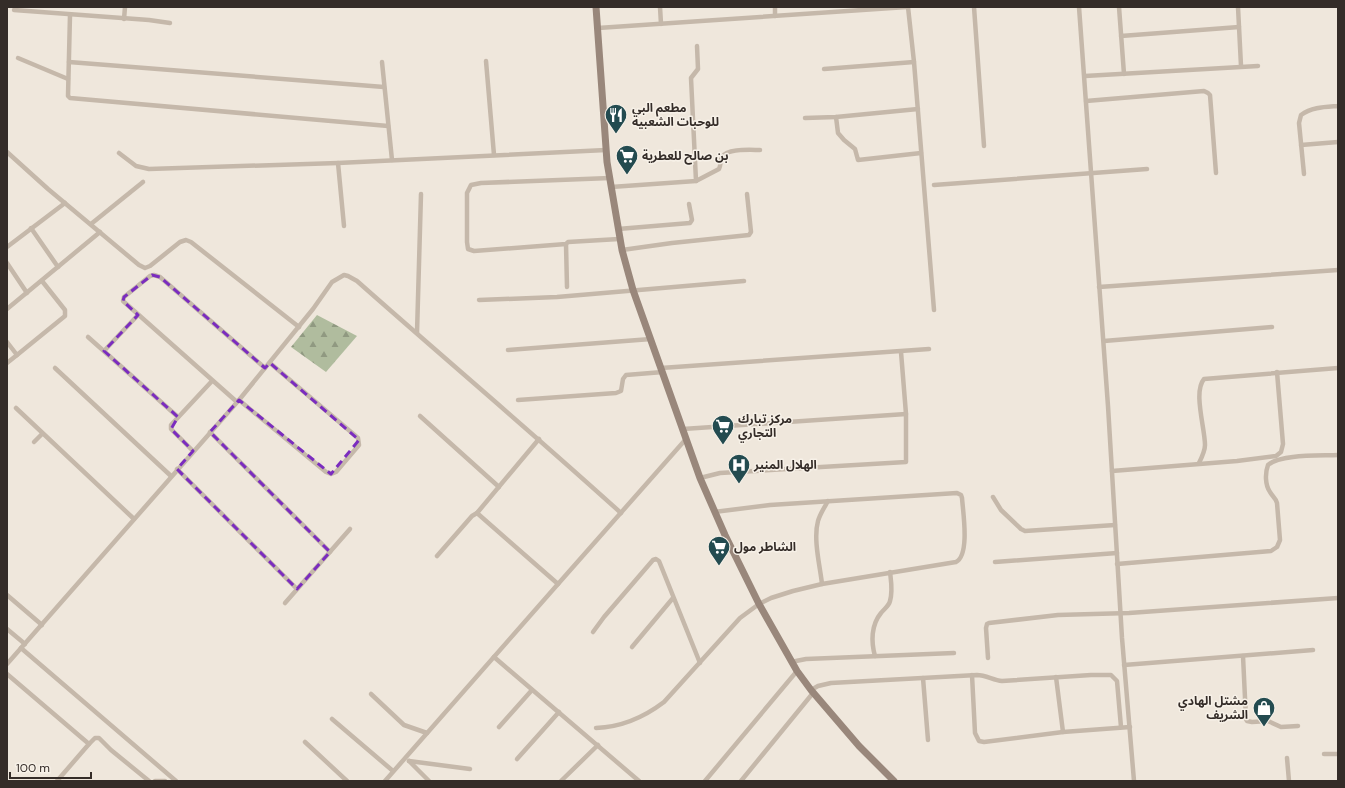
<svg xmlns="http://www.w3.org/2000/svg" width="1345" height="788" font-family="'DM Sans','Noto Sans Arabic',sans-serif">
<defs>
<pattern id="forest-firs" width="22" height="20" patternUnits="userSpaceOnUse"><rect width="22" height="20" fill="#b0bc9e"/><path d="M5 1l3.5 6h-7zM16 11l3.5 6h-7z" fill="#909981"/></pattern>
</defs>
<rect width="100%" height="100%" fill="#efe7dc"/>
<polygon fill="url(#forest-firs)" points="317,315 357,336 326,372 291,347"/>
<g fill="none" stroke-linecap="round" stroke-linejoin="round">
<g stroke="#c5b8aa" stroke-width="4.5">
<polyline points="660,7 661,24"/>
<polyline points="775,7 775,16"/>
<polyline points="908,7 914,62 934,310"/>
<polyline points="974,7 984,146"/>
<polyline points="1079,7 1108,406 1122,638 1134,781"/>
<polyline points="1119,7 1124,74"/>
<polyline points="1238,7 1241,66"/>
<polyline points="14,10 149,20 170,23"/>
<polyline points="70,15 68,96 70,98 388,126"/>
<polyline points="124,19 125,7"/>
<polyline points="598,28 907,7"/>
<polyline points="1121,36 1239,27"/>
<polyline points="18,58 68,79"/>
<polyline points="486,61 494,155"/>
<polyline points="69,62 384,87"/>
<polyline points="382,62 392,160"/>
<polyline points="824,69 914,62"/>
<polyline points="1085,76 1258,66"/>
<polyline points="1086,101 1204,91 1208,93 1210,95 1216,173"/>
<polyline points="836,117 838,133 844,140 855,149 858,160 921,153"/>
<polyline points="805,118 836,117 918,109"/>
<polyline points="1301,145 1338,142"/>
<polyline points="7,152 48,189 139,265 145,268 150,266 180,242 186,240 191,242 299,327"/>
<polyline points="119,153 136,166 149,169 338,163 606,150"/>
<polyline points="338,163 344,226"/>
<path d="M1304,174L1299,123L1301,115C1312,107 1325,107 1338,106"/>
<polyline points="610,178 481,183 471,185 467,193 467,242 468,249 474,251 566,244 568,242 619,239"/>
<polyline points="696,181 691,78 698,69 697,46"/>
<polyline points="934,185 1147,169"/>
<path d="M611,187L696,181L719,169C721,165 720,161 722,157C727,148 751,150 760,150"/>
<polyline points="91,224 143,182"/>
<polyline points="31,228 58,267"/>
<polyline points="618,229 690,223 692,220 689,204"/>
<polyline points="566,244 567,287"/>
<polyline points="7,247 65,203"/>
<polyline points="622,250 672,243 749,235 751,232 747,194"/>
<polyline points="7,263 27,293"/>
<polyline points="1099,287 1338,270"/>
<polyline points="479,300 557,297 744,281"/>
<polyline points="7,309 100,232"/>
<polyline points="417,333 421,194"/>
<polyline points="88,337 178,417"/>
<polyline points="1104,341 1272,327"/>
<polyline points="7,342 17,355 65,316 65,310 42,281"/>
<polyline points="508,350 651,339"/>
<polyline points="104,351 138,315"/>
<polyline points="7,363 17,355"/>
<polyline points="55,368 171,476"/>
<polyline points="661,368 929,349"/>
<polyline points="239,400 326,472 331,474 336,472 359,445 358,438 270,363"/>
<polyline points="518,400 616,393 621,391 623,379 626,375 663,372"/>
<polyline points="237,402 123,301 124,297 150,276 154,275 160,277 265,368"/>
<polyline points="16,408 134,519"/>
<polyline points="420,416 499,487"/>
<polyline points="683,429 906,414"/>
<polyline points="210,432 330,552"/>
<polyline points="34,442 42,434"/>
<polyline points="193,451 171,429 171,425 212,381"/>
<path d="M1199,463C1202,457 1205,451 1205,445C1205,428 1193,392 1204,379L1338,368"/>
<polyline points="177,469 297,589"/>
<polyline points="1112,471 1237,461 1276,456 1281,452 1283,444 1277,372"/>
<polyline points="700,478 720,473 906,462 906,414 901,352"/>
<polyline points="993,497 1001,510 1021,529 1025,531 1115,525"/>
<polyline points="477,513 558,584"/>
<polyline points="437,556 472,516 477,513 539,439"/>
<polyline points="995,562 1117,553"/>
<path d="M1117,564L1271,551L1277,547L1280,540L1277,503C1276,498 1272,496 1270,492C1265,485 1265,473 1268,465C1280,454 1321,456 1338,455"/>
<path d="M822,584C820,566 813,539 818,521C820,514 824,508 828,501"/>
<polyline points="7,595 42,625"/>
<polyline points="285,603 350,529"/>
<polyline points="7,629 25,644"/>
<polyline points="593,632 604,617 653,560 656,559 659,561 700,663"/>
<polyline points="632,647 673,598"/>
<polyline points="21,648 176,781"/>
<path d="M875,656C871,642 871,625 881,613C884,609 889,606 890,601C893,591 891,581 890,572"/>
<polyline points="1243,656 1246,719 1247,721 1252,722 1268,721 1281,727 1298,726"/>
<polyline points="494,657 639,781"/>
<polyline points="988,658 986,628 987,624 989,623 1058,615 1129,613 1338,598"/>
<polyline points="791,662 806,659 954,653"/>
<path d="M7,664L239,400L313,309L332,282L344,275L348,276L357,281C445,359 534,434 621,513"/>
<polyline points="1124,665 1313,650"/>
<polyline points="7,674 89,744 57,781"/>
<polyline points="972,675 975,733 979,741 984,742 1063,732 1130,727"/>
<polyline points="1056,677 1063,732"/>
<polyline points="923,678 928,740"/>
<path d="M811,690L818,686L831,683L977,675C986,675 993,680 1002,681L1091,675H1111L1117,681L1121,727"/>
<polyline points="371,694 404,725 427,733"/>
<polyline points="332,719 393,771"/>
<polyline points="499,727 532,690"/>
<path d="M596,728C622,727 643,718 664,702L740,618L759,604L771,598L793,591L822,584L956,562C970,555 963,512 962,498L961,495L957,493L770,505L714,512"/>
<polyline points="305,742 347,781"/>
<polyline points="89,744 95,738 99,738 111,750 149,781"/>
<polyline points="1324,754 1338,754"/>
<polyline points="1287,758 1289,781"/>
<polyline points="517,759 559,712"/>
<polyline points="409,761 470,769"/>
<polyline points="409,761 429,781"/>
<polyline points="155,781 165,781"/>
<polyline points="385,781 558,584 686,439"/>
<polyline points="561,781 598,745"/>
<polyline points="705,781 797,671"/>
<polyline points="741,781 813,693"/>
</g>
<polyline stroke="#99877b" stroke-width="7" points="596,7 607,162 622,250 633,290 700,478 725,535 759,604 797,671 811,690 859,746 894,781"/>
</g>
<path fill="none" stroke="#7b2cbf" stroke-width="3" stroke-dasharray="8 5" stroke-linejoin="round" d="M152,275L160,277L265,368L270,363L359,440L331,474L239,400L210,432L330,552L297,589L177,469L193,451L171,429L178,417L104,351L138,315L123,301L124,297Z"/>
<defs>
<g id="restaurant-pin" transform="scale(1.15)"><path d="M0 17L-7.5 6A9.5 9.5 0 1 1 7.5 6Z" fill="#234b50" stroke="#f7f1e8"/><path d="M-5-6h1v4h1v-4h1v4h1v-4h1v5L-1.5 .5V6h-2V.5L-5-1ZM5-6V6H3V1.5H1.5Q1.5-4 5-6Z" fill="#fff"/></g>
<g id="supermarket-pin" transform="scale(1.15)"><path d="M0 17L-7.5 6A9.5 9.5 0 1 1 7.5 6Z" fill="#234b50" stroke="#f7f1e8"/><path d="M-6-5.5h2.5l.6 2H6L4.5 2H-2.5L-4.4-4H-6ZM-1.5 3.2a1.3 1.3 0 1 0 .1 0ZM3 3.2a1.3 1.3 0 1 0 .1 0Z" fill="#fff"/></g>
<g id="hospital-pin" transform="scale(1.15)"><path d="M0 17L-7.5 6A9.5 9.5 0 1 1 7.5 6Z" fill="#234b50" stroke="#f7f1e8"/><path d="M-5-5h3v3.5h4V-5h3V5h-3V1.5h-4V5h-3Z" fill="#fff"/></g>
<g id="shop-pin" transform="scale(1.15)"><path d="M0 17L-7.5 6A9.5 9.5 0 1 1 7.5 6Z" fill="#234b50" stroke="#f7f1e8"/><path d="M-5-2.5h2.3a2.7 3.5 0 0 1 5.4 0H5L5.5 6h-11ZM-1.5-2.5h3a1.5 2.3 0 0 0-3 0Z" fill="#fff"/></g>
</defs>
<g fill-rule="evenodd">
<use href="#restaurant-pin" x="616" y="115"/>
<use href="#supermarket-pin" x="627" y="156"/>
<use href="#supermarket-pin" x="723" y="426"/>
<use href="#hospital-pin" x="739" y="465"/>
<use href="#supermarket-pin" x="719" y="547"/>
<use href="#shop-pin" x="1264" y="708"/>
</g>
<g text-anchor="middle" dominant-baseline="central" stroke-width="3" stroke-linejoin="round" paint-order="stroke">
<g font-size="12" font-weight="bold" fill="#342c28" stroke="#f7f1e8" text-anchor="start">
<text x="632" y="108">مطعم البي<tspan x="632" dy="14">للوحبات الشعبية</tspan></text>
<text x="642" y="156">بن صالح للعطرية</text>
<text x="738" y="419">مركز تبارك<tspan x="738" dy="14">التجاري</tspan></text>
<text x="754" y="465">الهلال المنير</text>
<text x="734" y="547">الشاطر مول</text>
<text x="1248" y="701" text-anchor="end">مشتل الهادي<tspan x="1248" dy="14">الشريف</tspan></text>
</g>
</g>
<rect width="1345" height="788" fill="none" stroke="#342c28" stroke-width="16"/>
<path d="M10 772v6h81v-6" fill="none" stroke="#342c28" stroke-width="2"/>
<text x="16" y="772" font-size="12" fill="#342c28" stroke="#f7f1e8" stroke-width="3" paint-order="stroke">100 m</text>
</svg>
